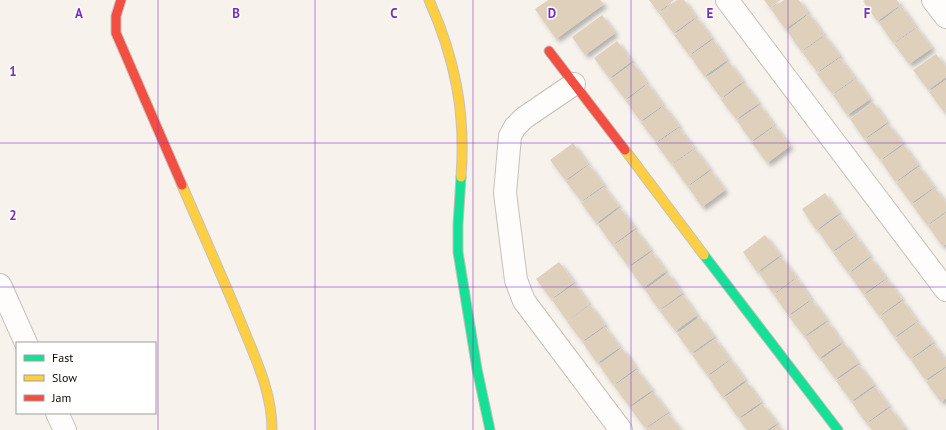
<svg xmlns="http://www.w3.org/2000/svg" width="946" height="430" font-family="'PT Sans',sans-serif">
<defs>
<filter id="shadow"><feDropShadow dx="3.5" dy="3.5" stdDeviation="2" flood-color="#0004"/></filter>
</defs>
<rect width="100%" height="100%" fill="#f7f2ec"/>
<g fill="#dfd0bc" filter="url(#shadow)">
<polygon points="548,0 600,0 604,4 556,39 535,9"/>
<polygon points="649,0 674,0 658,12"/>
<polygon points="677,0 684,0 696,17 673,33 659,13"/>
<polygon points="764,0 780,0 770,8"/>
<polygon points="784,0 799,0 808,13 785,29 771,9"/>
<polygon points="865,0 897,0 900,5 877,21 863,1"/>
<polygon points="901,6 916,27 893,43 879,23"/>
<polygon points="809,14 824,35 801,51 787,31"/>
<polygon points="602,15 615,33 585,55 572,37"/>
<polygon points="697,18 712,38 689,55 674,35"/>
<polygon points="917,28 932,48 909,64 894,44"/>
<polygon points="825,36 840,56 817,72 802,52"/>
<polygon points="713,40 727,60 704,76 690,56"/>
<polygon points="617,41 632,61 609,78 594,58"/>
<polygon points="936,54 946,67 946,77 928,90 913,70"/>
<polygon points="840,58 855,78 832,94 817,74"/>
<polygon points="729,62 743,81 721,98 706,78"/>
<polygon points="633,63 647,83 625,99 610,80"/>
<polygon points="856,79 870,99 847,115 833,95"/>
<polygon points="946,80 946,110 944,112 929,92"/>
<polygon points="744,83 759,103 736,119 721,100"/>
<polygon points="648,84 663,105 640,121 626,101"/>
<polygon points="873,102 887,122 864,139 850,119"/>
<polygon points="760,105 774,125 751,141 737,121"/>
<polygon points="664,106 679,126 656,142 641,123"/>
<polygon points="888,124 903,143 880,160 865,140"/>
<polygon points="775,126 790,146 767,163 752,143"/>
<polygon points="679,128 694,148 671,164 656,144"/>
<polygon points="573,143 588,164 565,180 550,160"/>
<polygon points="904,145 918,165 895,182 881,161"/>
<polygon points="695,149 710,169 687,186 672,165"/>
<polygon points="589,165 604,185 581,201 566,182"/>
<polygon points="919,167 934,187 911,203 896,183"/>
<polygon points="711,171 725,190 702,207 688,187"/>
<polygon points="604,187 619,206 596,223 581,203"/>
<polygon points="935,188 946,203 946,211 927,225 912,205"/>
<polygon points="825,193 839,213 816,230 802,209"/>
<polygon points="620,208 635,228 612,245 598,225"/>
<polygon points="946,213 946,244 942,246 928,226"/>
<polygon points="840,215 855,235 832,251 818,231"/>
<polygon points="636,230 651,250 628,266 613,246"/>
<polygon points="765,235 780,255 757,272 743,252"/>
<polygon points="856,236 870,256 848,273 833,253"/>
<polygon points="652,252 666,271 643,288 629,268"/>
<polygon points="781,257 796,277 773,294 759,273"/>
<polygon points="871,258 886,278 863,294 849,274"/>
<polygon points="559,262 574,282 551,299 536,279"/>
<polygon points="668,273 682,293 659,310 645,290"/>
<polygon points="797,278 811,299 788,315 774,295"/>
<polygon points="887,279 902,299 879,316 864,296"/>
<polygon points="575,284 589,304 567,321 552,300"/>
<polygon points="683,295 697,315 675,331 660,311"/>
<polygon points="812,300 827,320 804,336 789,317"/>
<polygon points="903,301 917,321 894,337 880,317"/>
<polygon points="590,305 605,325 582,341 567,322"/>
<polygon points="700,317 714,337 691,353 677,334"/>
<polygon points="828,322 842,342 819,358 805,338"/>
<polygon points="918,322 933,342 910,359 895,339"/>
<polygon points="605,327 620,347 597,363 583,343"/>
<polygon points="715,339 730,359 707,375 692,355"/>
<polygon points="844,343 858,363 835,379 821,360"/>
<polygon points="934,344 946,361 946,366 925,380 911,360"/>
<polygon points="622,348 636,368 613,385 599,365"/>
<polygon points="731,360 745,380 722,397 708,377"/>
<polygon points="859,365 874,385 851,401 836,381"/>
<polygon points="946,368 946,398 941,402 926,382"/>
<polygon points="637,370 652,390 629,406 614,386"/>
<polygon points="747,382 761,402 738,418 724,398"/>
<polygon points="875,387 889,406 866,423 852,403"/>
<polygon points="653,392 668,412 645,428 630,408"/>
<polygon points="762,404 777,423 767,430 747,430 739,420"/>
<polygon points="890,408 905,428 902,430 872,430 867,424"/>
<polygon points="668,414 681,430 645,430"/>
<polygon points="778,425 782,430 771,430"/>
</g>
<g fill="none" stroke-linecap="round" stroke-linejoin="round">
<g stroke="#c7c0b9" stroke-width="24">
<g id="street">
<polyline points="727,0 946,290"/>
<polyline points="933,0 946,17"/>
<polyline points="574,84 524,118 515,127 510,136 505,193 516,280 524,301 621,430"/>
<polyline points="0,285 26,343"/>
<polyline points="57,413 65,430"/>
</g>
</g>
<g stroke="#c7c0b9" stroke-width="11">
<g id="fast">
<polyline points="461,177 458,225 458,252 477,369 490,430"/>
<polyline points="704,255 838,430"/>
</g>
</g>
<g stroke="#c7c0b9" stroke-width="11">
<g id="slow">
<path d="M429,0C455,58 466,113 461,177"/>
<polyline points="625,150 704,255"/>
<path d="M182,185C202,232 223,278 242,325C256,360 272,392 272,430"/>
</g>
</g>
<g stroke="#c7c0b9" stroke-width="11">
<g id="jam">
<polyline points="121,0 116,16 116,33 182,185"/>
<polyline points="549,51 625,150"/>
</g>
</g>
<use href="#street" stroke="#fefdfc" stroke-width="22"/>
<use href="#fast" stroke="#16e098" stroke-width="9"/>
<use href="#slow" stroke="#ffcf43" stroke-width="9"/>
<use href="#jam" stroke="#f24e42" stroke-width="9"/>
</g>
<path fill="none" stroke="#7b2cbf" stroke-width="1" stroke-opacity="0.55" d="M158,0V430M315,0V430M473,0V430M631,0V430M788,0V430M0,143H946M0,287H946"/>
<g font-size="13" text-anchor="middle" font-weight="bold" fill="#7b2cbf" stroke="#fff" stroke-width="3" stroke-linejoin="round" paint-order="stroke">
<text x="79" y="18">A</text>
<text x="236" y="18">B</text>
<text x="394" y="18">C</text>
<text x="552" y="18">D</text>
<text x="710" y="18">E</text>
<text x="867" y="18">F</text>
<text x="13" y="76">1</text>
<text x="13" y="220">2</text>
</g>
<rect x="16" y="342" width="140" height="72" fill="#ffffff" stroke="#a09d9a"/>
<rect x="24" y="355" width="20" height="6" fill="#16e098" stroke="#a09d9a"/>
<text x="52" y="362" font-size="12" fill="#110a03">Fast</text>
<rect x="24" y="375" width="20" height="6" fill="#ffcf43" stroke="#a09d9a"/>
<text x="52" y="382" font-size="12" fill="#110a03">Slow</text>
<rect x="24" y="395" width="20" height="6" fill="#f24e42" stroke="#a09d9a"/>
<text x="52" y="402" font-size="12" fill="#110a03">Jam</text>
</svg>
